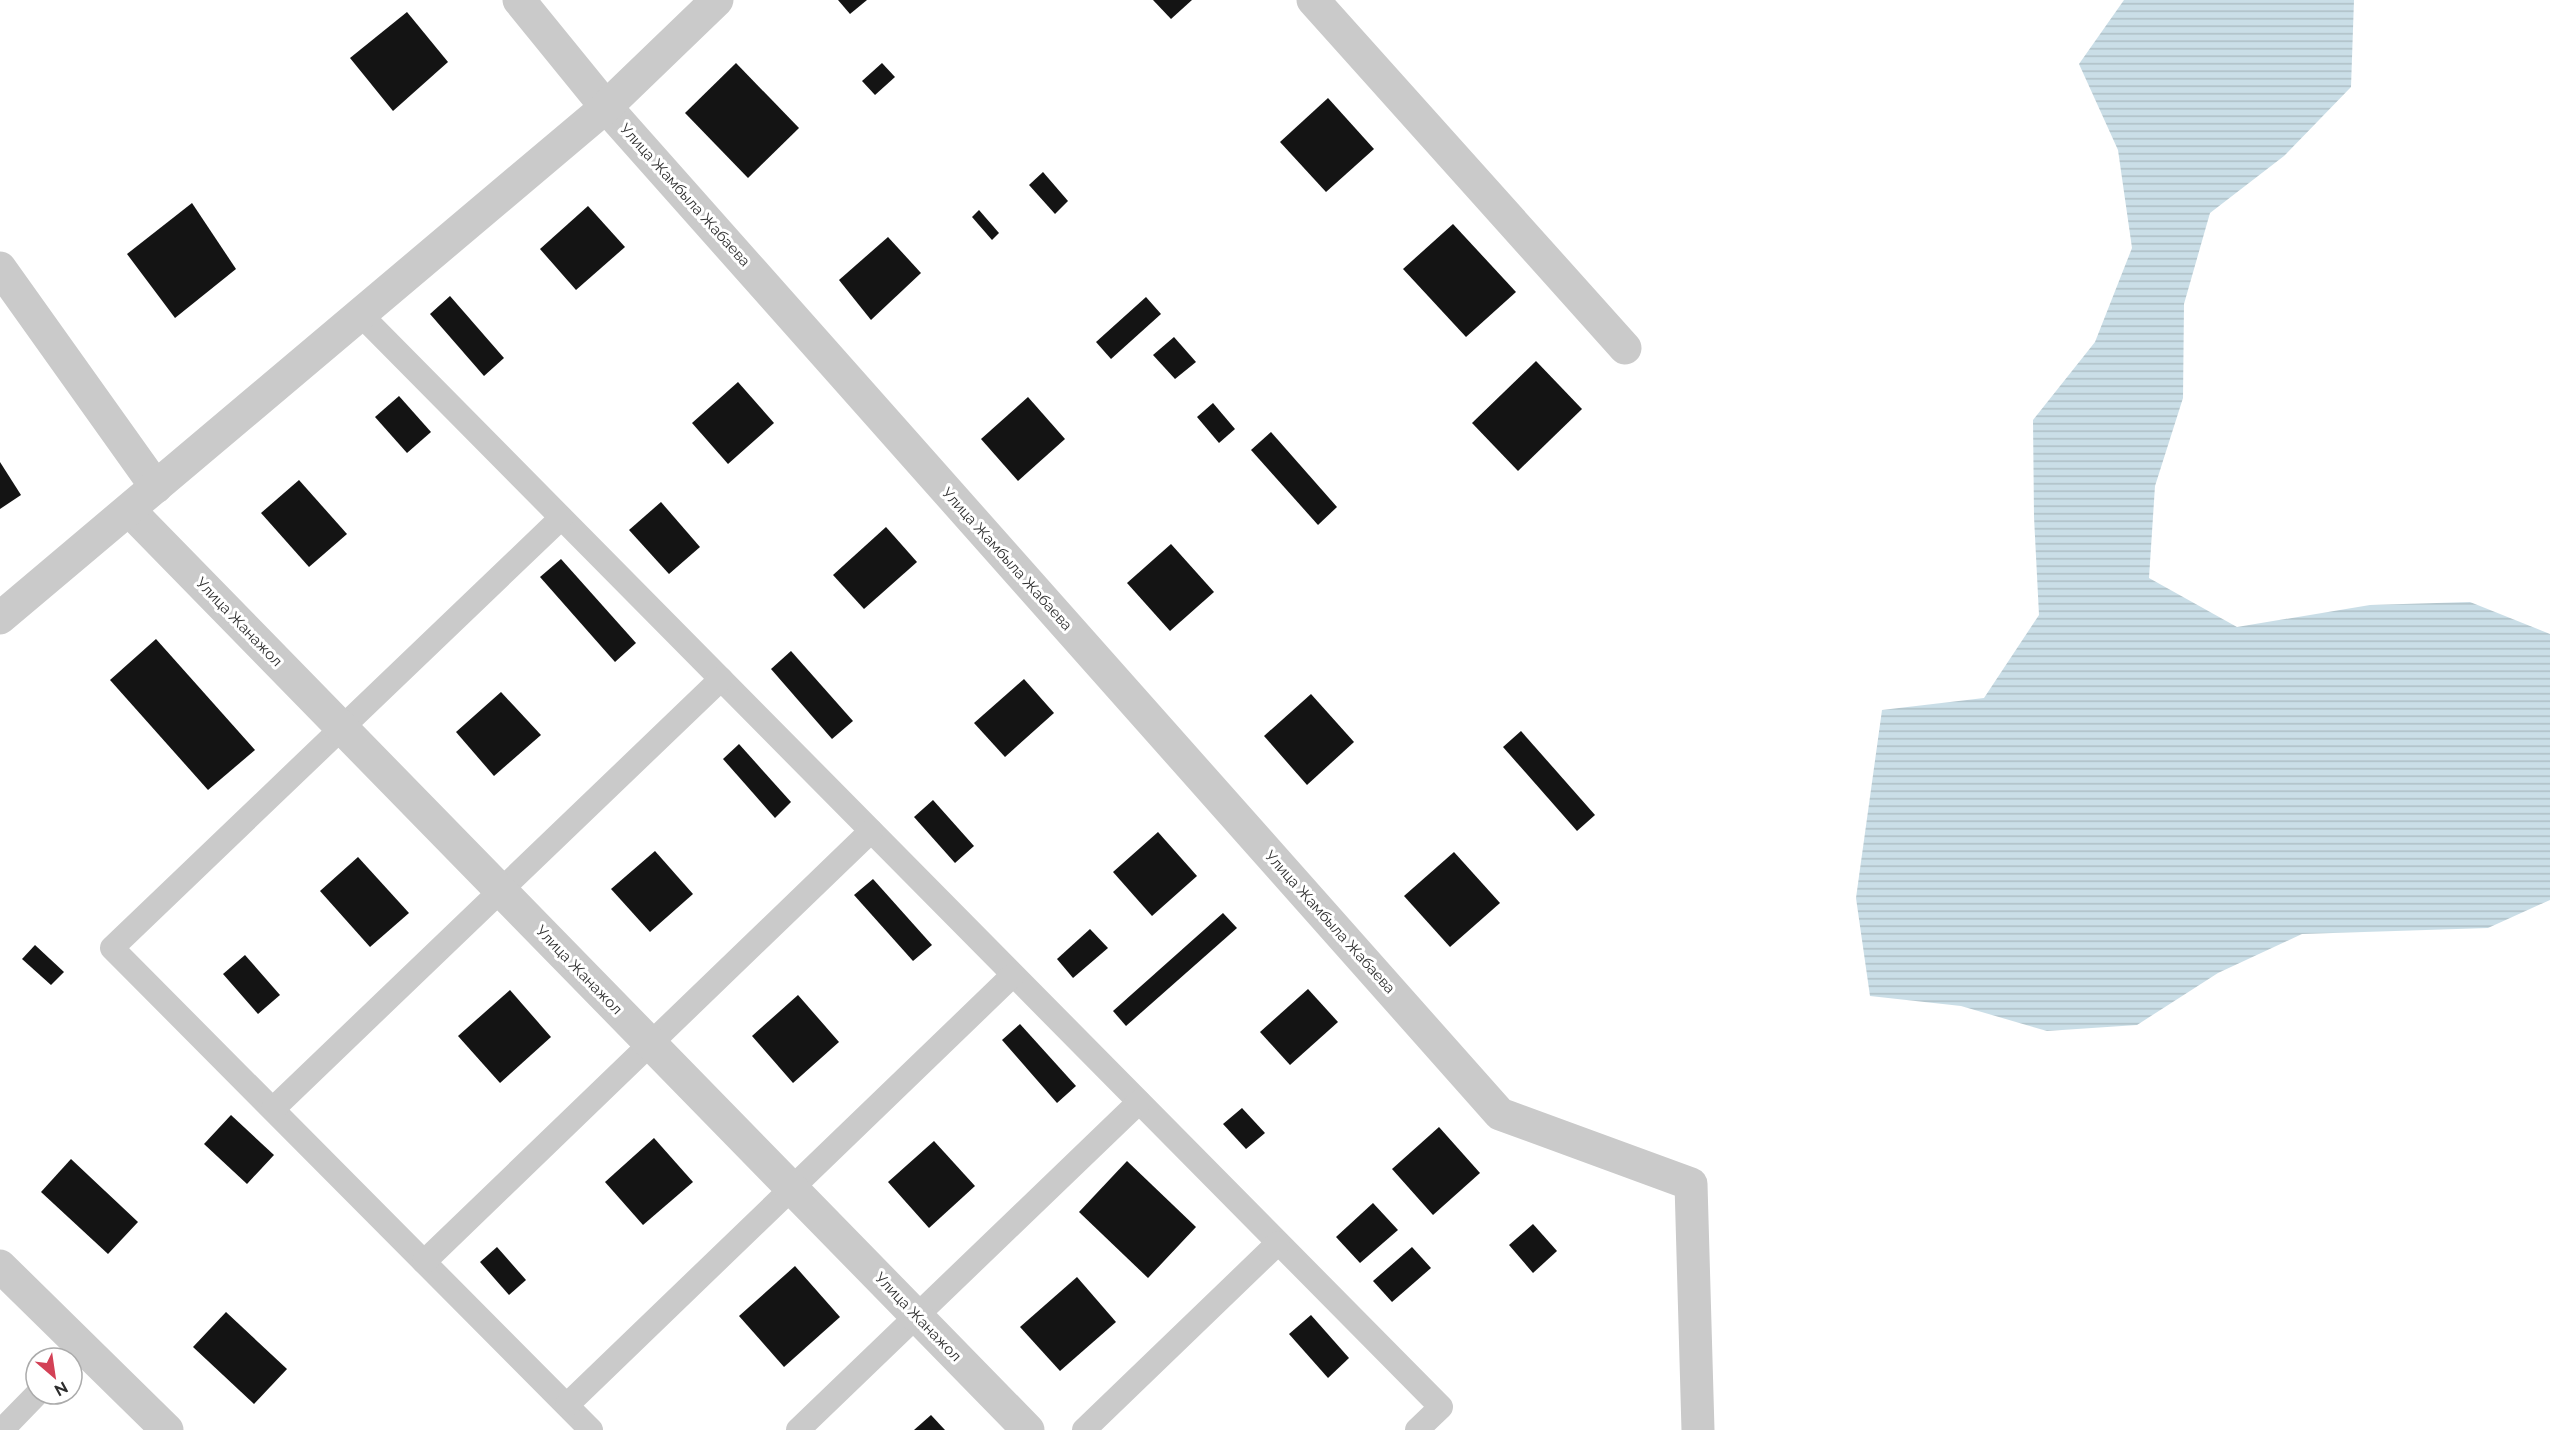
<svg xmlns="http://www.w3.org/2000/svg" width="2550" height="1430" font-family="Raleway,sans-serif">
<defs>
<pattern id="water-rules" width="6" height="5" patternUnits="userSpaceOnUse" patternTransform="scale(1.5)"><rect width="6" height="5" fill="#cadee7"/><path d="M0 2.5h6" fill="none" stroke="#aebfc6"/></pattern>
</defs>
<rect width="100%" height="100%" fill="#fff"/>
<polygon fill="url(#water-rules)" points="2124,0 2354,0 2351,87 2284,156 2210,213 2184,304 2183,398 2155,486 2149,578 2237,627 2370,605 2470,602 2550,634 2550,900 2488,928 2302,934 2218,973 2137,1025 2047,1031 1961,1006 1870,996 1856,898 1882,710 1984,698 2039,615 2034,517 2033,420 2095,342 2132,248 2118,150 2079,64"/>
<g fill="#141414">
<polygon points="838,0 867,0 850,14"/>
<polygon points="1153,0 1192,0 1171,19"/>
<polygon points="407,12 448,62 393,111 350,58"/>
<polygon points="736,63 799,128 748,178 685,113"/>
<polygon points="882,63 895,77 875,95 862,81"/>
<polygon points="1328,98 1374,149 1326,192 1280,142"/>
<polygon points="1043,172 1068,201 1055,214 1029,185"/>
<polygon points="192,203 236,269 175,318 127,254"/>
<polygon points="588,206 625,247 576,290 540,249"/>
<polygon points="979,210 999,233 992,240 972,217"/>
<polygon points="1453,224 1516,292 1466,337 1403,269"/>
<polygon points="888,237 921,273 871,320 839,280"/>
<polygon points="450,296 504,358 484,376 430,314"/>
<polygon points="1146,297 1161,314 1111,359 1096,342"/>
<polygon points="1174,337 1196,362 1175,379 1153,355"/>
<polygon points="1536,361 1582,409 1518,471 1472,423"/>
<polygon points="738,382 774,423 728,464 692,423"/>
<polygon points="399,396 431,432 407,453 375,417"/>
<polygon points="1028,397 1065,439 1018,481 981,439"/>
<polygon points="1213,403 1235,429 1219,443 1197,417"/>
<polygon points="1271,432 1337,507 1318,525 1251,450"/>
<polygon points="0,462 21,495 0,509"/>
<polygon points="299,480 347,534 309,567 261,513"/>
<polygon points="661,502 700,547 669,574 629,530"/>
<polygon points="886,527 917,562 864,609 833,575"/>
<polygon points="1171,544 1214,592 1170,631 1127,583"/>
<polygon points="561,559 636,643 615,662 540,577"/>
<polygon points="156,639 255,750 208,790 110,680"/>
<polygon points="791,651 853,721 832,739 771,669"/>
<polygon points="1024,679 1054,713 1005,757 974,723"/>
<polygon points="501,692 541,735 494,776 456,732"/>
<polygon points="1311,694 1354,742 1307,785 1264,736"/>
<polygon points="1521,731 1595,815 1577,831 1503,747"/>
<polygon points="739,744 791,802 775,818 723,759"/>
<polygon points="933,800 974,846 955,863 914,817"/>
<polygon points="1158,832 1197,876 1152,916 1113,872"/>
<polygon points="655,851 693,894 650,932 611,889"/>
<polygon points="1454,852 1500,903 1450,947 1404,896"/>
<polygon points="358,857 409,913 370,947 320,891"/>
<polygon points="873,879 932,945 913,961 854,895"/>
<polygon points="1223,913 1237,928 1126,1026 1113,1011"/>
<polygon points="1090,929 1108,948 1073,978 1057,959"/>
<polygon points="35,945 64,972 51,985 22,959"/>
<polygon points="245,955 280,995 258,1014 223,974"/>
<polygon points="1308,989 1338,1022 1290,1065 1260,1032"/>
<polygon points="510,990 551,1037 500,1083 458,1036"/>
<polygon points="798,995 839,1042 793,1083 752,1036"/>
<polygon points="1020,1024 1076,1086 1057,1103 1002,1040"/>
<polygon points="1242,1108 1265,1133 1246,1149 1223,1124"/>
<polygon points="231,1115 274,1155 247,1184 204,1144"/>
<polygon points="1439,1127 1480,1173 1433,1215 1392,1169"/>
<polygon points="654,1138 693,1182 643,1225 605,1182"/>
<polygon points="934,1141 975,1186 929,1228 888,1182"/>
<polygon points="71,1159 138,1222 108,1254 41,1192"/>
<polygon points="1127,1161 1196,1227 1148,1278 1079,1212"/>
<polygon points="1373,1203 1398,1230 1360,1263 1336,1237"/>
<polygon points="1533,1224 1557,1251 1533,1273 1509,1245"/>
<polygon points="497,1247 526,1280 509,1295 480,1262"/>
<polygon points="1412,1247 1431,1268 1392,1302 1373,1281"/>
<polygon points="795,1266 840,1317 784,1367 739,1316"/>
<polygon points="1077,1277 1116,1322 1060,1371 1020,1327"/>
<polygon points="226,1312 287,1369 254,1404 193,1347"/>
<polygon points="1311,1315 1349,1358 1328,1378 1289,1334"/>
<polygon points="931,1415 945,1430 914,1430"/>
</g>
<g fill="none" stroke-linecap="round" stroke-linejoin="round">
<g stroke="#cacaca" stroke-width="24">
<polyline points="360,314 1441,1407 1417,1430"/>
<polyline points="561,518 112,948 591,1430"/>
<polyline points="273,1109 721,679"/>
<polyline points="424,1262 871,831"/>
<polyline points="567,1405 1013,975"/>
<polyline points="2,1430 37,1394"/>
<polyline points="798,1430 1139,1102"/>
<polyline points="1084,1430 1278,1243"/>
</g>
<g stroke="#cacaca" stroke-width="33">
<polyline points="519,0 606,107 1500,1114 1691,1184 1698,1430"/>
<polyline points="1313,0 1625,348"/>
<polyline points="0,268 156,487"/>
<polyline points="129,510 1028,1430"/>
<polyline points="0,618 606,107 717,0"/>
<polyline points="0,1266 167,1430"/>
</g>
</g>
<g text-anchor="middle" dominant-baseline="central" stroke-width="6" stroke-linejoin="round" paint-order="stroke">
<g font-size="15" fill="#2d2d2d" stroke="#fff">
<text transform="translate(685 195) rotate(48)">Улица Жамбыла Жабаева</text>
<text transform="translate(1007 559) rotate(48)">Улица Жамбыла Жабаева</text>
<text transform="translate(239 622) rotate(46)">Улица Жанажол</text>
<text transform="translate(1330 922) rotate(48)">Улица Жамбыла Жабаева</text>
<text transform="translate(579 970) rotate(46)">Улица Жанажол</text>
<text transform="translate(918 1317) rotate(46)">Улица Жанажол</text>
</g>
</g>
<g transform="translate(54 1376) rotate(151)"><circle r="28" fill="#ffffff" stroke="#ababab" stroke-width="1.5"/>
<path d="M0-4.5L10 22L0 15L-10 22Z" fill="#d34156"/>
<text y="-9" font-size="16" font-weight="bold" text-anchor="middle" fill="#2d2d2d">N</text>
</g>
</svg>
